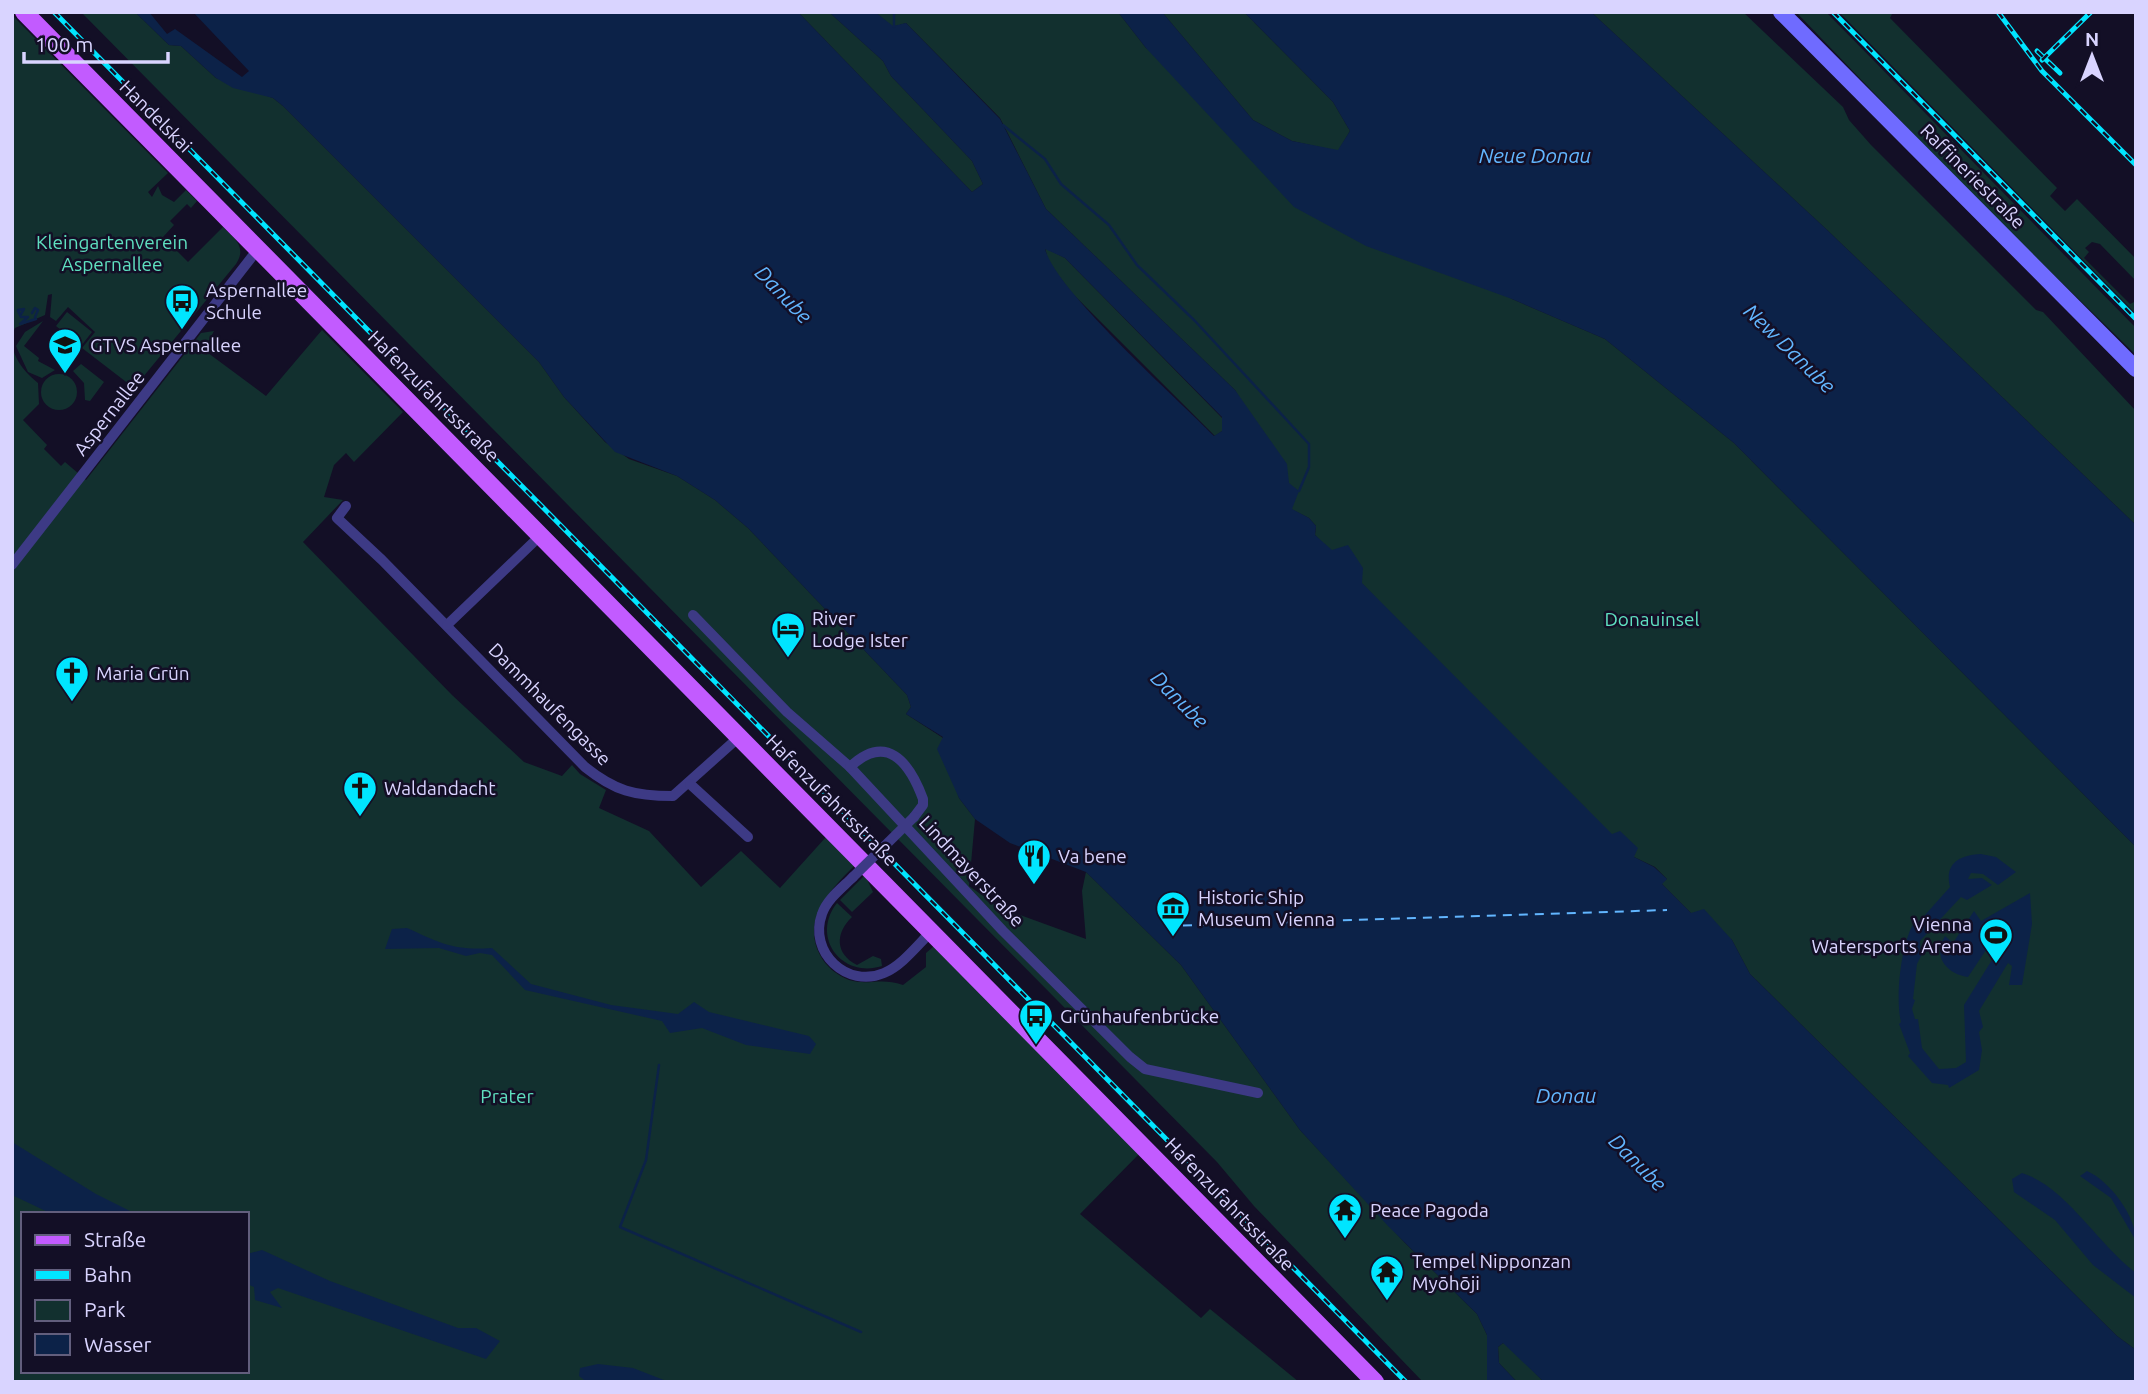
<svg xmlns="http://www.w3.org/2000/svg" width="2148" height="1394" font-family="Ubuntu,sans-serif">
<rect width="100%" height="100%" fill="#130f26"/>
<g fill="#12302f" fill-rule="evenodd">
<polygon points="81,12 135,12 169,45 181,46 216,78 273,98 283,106 539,362 564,397 605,442 629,459 677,476 715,500 748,528 907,695 911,707 906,714 943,738 959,798 975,819 969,886 1001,908 1086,939 1082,891 1086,872 1181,965 1300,1130 1405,1243 1477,1314 1487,1335 1487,1382 1423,1382 1254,1206 1217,1162"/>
<polygon points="798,12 829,12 883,61 891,76 972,161 983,184 972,192"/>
<polygon points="875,12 1118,12 1146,48 1512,299 1605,339 1734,443 2136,847 2136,1350 2117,1336 1750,974 1732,940 1692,914 1661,883 1667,879 1655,867 1634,857 1620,832 1612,835 1482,707 1315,535 1316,526 1309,518 1291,509 1289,483 1235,390 1046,209 1000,118 906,23 893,27"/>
<polygon points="1162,12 1244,12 1333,102 1350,131 1338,151 1292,141 1253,120"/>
<polygon points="1591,12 1743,12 1843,107 1849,120 1871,145 2036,310 2043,312 2136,411 2136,525 1825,228"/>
<polygon points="1796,12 1826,12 2136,328 2136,355 1976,199"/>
<polygon points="1839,12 1893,12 1890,18 2057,188 2050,196 2065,211 2077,199 2136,259 2136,281 2100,244 2092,242 2085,248 2089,252 2084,258 2130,304 2136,301 2136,314"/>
<path d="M12,15L168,173L148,192L152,197L158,186L162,195L174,202L186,190L197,201L191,208L187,204L170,221L174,225L163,237L188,262L223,227C235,239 247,247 236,264L134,388L82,348L95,332L68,307L56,321L50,317L52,294L48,295L45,315L15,328C5,350 23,371 38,383L39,404L23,420L47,445L44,449L61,466L65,462L86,480L201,333L214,331L204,350L266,396L322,330L403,412L354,462L346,453L334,465L324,497L343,500L303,542L452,695L524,762L562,776L572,765L580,774L606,790L599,808L649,831L701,887L741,851L780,888L826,837L854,866C831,889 801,920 820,955C826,967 837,975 849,980C869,986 880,977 903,985L926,967V953L934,946L1140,1153L1080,1214L1201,1318L1210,1309L1299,1382H12ZM23,1214H247V1371H23Z"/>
<polygon points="1045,248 1065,258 1222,418 1222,431 1215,436 1072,293 1049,263"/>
<polygon points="67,312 92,332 81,346 56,326"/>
<polygon points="43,321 24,346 39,358 38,361 55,370 42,378 28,372 16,346 25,332"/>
<polygon points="81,364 104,382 90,401 85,400 84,383 73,371"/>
<circle cx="59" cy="392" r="18"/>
<polygon points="865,875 873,892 852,912 840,900"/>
<path d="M837,903L852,917C835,933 835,954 857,965L873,956L881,959L882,966C842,979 810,937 837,903Z"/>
<polygon points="1503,1343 1507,1345 1544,1382 1517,1382 1499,1363 1498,1347"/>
</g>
<g fill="#0c2248" fill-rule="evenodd">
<path d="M135,12H149L167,34L175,29L242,77L249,71L193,12H798L972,192L983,184L972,161L891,76L883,61L829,12H875L893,26L906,23L1000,119L1046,209L1235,390L1287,464L1289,483L1299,491L1292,509L1309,518L1316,526L1315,535L1332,550L1348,545L1363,568L1362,583L1612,834L1620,831L1638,848L1634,857L1654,867L1667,879L1662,884L1691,913L1704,909L1732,940L1750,974L2117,1336L2136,1350V1382H1544L1503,1343L1498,1347L1499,1363L1517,1382H1487V1335L1477,1314L1388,1226L1300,1130L1181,965L1086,872L1010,843L975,819L959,798L937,749L943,737L906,714L911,707L907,695L748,528L715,500L677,476L615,452L564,397L539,362L283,106L273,98L233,88L216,78L181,46L169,45ZM1045,249L1065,258L1222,417V431L1214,436C1177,398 1057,292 1045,249Z"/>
<polygon points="1118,12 1162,12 1253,120 1292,141 1338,150 1350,131 1333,102 1244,12 1591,12 1825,228 2136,525 2136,847 1734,443 1605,339 1512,299 1366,246 1294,207 1146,48"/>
<path d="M1981,854L1996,857L2016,872L1998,885L1983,874L1971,873L1968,879L1982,878L1992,885L1967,900L1961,897L1920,941L1921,956L1917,964L1913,999L1915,1000L1912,1009L1915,1019H1918L1922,1048L1939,1069L1956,1068L1966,1062L1964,1005L1995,955L1986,950L1968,977C1947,974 1932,957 1945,936L1953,943L1974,911L1981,921L2030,893L2032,924L2022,985H2009L2012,966L2008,963L1979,1011L1983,1027L1979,1032L1982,1050L1979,1070L1949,1088L1948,1085L1932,1083L1908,1056L1910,1053L1899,1024L1901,1022C1895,998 1901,943 1914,923L1916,925L1950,887C1944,863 1960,855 1981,854Z"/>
<path d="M407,928C440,943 455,951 492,948L531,984L611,1005L678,1014L694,1002L709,1012L809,1036L816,1044L810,1054L746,1045L702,1028L670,1033L662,1021L525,990L492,955L480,953L466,956L439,948L385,949L392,929Z"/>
<polygon points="12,1142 96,1194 136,1214 52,1214 12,1195"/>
<path d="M2087,1171C2110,1181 2136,1216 2136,1241L2111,1198L2080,1176Z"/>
<path d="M2022,1173C2065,1186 2098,1244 2136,1273V1298L2093,1265L2055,1220L2014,1192L2012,1179Z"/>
<polygon points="262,1250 330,1281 458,1328 476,1328 500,1341 486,1359 278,1288 270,1292 282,1308 255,1300 254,1287 247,1284 247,1254"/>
<polygon points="598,1364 633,1368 669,1382 587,1382 579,1376 580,1368"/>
</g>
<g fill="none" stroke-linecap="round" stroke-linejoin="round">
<g stroke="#0c2248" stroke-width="2.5">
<polyline points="894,27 894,12"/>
<polyline points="1003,125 1045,159 1061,184 1109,225 1137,265 1195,321 1309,444 1309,467 1299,491"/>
<polyline points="18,310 24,309 21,314"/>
<polyline points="18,311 21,317 28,317 20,324 36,319"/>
<polyline points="32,313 35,308 38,310 35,317"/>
<polyline points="659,1065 646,1160 620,1227 861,1332"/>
</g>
<polyline stroke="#62b6ff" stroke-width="2" stroke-dasharray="9 7" stroke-linecap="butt" points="1167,926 1667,910"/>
<g stroke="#3d3a85" stroke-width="10">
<path d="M346,506L337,518L382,560L585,767C615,791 634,796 673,796L739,737"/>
<polyline points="12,565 258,249"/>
<polyline points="693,615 787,712 850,767 1003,931 1130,1057 1145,1069 1258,1093"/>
<polyline points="447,625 542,534"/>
<path d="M850,767C886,733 909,761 923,799V805L914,817"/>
<polyline points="690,784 748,837"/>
<path d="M853,877C842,888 827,899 822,914C808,952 847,989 884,973C903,965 918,944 933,930"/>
</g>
<polyline stroke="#6f6bff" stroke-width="16" points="1781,12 2136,369"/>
<polyline stroke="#c25bff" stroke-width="18" points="24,12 1375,1382"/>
<g stroke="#00e5ff" stroke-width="5">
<g id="rail">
<polyline points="54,12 1406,1382"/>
<polyline points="1833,12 2136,319"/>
<polyline points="1998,12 2042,71 2136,165"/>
<polyline points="2037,51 2060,73"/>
<polyline points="2042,60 2091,12"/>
</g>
</g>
<use href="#rail" stroke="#130f26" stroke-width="2.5" stroke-dasharray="8" stroke-linecap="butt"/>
<polyline stroke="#3d3a85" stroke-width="10" points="853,877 914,817"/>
</g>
<defs>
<g id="bus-pin" transform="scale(1.75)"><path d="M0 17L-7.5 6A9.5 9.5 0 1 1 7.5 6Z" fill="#00e5ff" stroke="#130f26"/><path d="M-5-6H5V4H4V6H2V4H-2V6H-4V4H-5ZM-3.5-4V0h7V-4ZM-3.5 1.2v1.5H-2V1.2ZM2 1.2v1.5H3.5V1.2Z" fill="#111"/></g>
<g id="school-pin" transform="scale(1.75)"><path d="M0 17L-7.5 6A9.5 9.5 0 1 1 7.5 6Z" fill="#00e5ff" stroke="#130f26"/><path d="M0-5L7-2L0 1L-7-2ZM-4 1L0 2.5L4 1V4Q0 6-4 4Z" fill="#111"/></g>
<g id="hotel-pin" transform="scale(1.75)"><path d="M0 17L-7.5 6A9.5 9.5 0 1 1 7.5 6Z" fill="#00e5ff" stroke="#130f26"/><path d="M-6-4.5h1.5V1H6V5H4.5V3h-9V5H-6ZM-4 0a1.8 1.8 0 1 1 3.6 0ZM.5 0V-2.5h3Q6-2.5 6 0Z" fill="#111"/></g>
<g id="church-pin" transform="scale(1.75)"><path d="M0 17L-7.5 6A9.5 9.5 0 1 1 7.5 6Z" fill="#00e5ff" stroke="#130f26"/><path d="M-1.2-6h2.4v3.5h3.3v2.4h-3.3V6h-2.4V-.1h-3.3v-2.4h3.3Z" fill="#111"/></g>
<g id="restaurant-pin" transform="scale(1.75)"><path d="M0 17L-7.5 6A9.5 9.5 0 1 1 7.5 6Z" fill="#00e5ff" stroke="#130f26"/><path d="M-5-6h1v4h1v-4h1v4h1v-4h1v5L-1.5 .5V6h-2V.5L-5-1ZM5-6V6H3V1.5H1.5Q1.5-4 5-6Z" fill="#111"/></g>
<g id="museum-pin" transform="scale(1.75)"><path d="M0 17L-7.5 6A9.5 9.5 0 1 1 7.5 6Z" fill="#00e5ff" stroke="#130f26"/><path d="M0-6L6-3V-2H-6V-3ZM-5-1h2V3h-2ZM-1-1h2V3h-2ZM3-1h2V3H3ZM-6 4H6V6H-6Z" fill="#111"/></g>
<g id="stadium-pin" transform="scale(1.75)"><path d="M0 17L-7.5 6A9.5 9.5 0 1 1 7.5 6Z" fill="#00e5ff" stroke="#130f26"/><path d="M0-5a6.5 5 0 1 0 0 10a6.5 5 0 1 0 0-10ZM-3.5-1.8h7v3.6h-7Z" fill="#111"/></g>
<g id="temple-pin" transform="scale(1.75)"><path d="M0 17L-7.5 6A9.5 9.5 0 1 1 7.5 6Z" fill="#00e5ff" stroke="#130f26"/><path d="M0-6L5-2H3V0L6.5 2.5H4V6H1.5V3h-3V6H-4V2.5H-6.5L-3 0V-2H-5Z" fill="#111"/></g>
</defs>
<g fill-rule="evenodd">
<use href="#bus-pin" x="182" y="301"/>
<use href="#school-pin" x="65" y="345"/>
<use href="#hotel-pin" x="788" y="629"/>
<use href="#church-pin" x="72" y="673"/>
<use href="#church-pin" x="360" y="788"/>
<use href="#restaurant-pin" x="1034" y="856"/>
<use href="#museum-pin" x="1173" y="908"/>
<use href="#stadium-pin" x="1996" y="935"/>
<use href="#bus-pin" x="1036" y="1016"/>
<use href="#temple-pin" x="1345" y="1210"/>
<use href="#temple-pin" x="1387" y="1272"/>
</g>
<g text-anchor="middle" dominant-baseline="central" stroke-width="5" stroke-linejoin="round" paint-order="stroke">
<g font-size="19" fill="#d9d4ff" stroke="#130f26">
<text transform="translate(156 116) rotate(45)">Handelskai</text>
<text transform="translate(1973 176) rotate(45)">Raffineriestraße</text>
<text transform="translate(434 396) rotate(45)">Hafenzufahrtsstraße</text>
<text transform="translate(109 413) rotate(-52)">Aspernallee</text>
<text transform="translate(550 704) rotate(45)">Dammhaufengasse</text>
<text transform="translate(832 800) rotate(45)">Hafenzufahrtsstraße</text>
<text transform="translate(972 871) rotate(47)">Lindmayerstraße</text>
<text transform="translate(1230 1204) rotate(46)">Hafenzufahrtsstraße</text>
</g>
<g font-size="19" fill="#5fe0c0" stroke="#130f26">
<text x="112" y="242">Kleingartenverein<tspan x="112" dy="22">Aspernallee</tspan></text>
<text x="1652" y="619">Donauinsel</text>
<text x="507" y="1096">Prater</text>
</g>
<g font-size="19" fill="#d9d4ff" stroke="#130f26" text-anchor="start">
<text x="206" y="290">Aspernallee<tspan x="206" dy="22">Schule</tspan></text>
<text x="90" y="345">GTVS Aspernallee</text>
<text x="812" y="618">River<tspan x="812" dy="22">Lodge Ister</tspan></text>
<text x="96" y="673">Maria Grün</text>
<text x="384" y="788">Waldandacht</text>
<text x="1058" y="856">Va bene</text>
<text x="1198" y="897">Historic Ship<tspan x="1198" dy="22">Museum Vienna</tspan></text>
<text x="1972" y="924" text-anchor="end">Vienna<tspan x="1972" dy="22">Watersports Arena</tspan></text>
<text x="1060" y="1016">Grünhaufenbrücke</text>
<text x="1370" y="1210">Peace Pagoda</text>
<text x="1412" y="1261">Tempel Nipponzan<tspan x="1412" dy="22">Myōhōji</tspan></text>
</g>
<g font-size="21" font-style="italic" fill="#62b6ff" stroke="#130f26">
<text x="1535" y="155">Neue Donau</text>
<text transform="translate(784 294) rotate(46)">Danube</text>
<text transform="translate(1790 348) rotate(44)">New Danube</text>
<text transform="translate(1180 699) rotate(45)">Danube</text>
<text x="1566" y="1095">Donau</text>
<text transform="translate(1638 1162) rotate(45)">Danube</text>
</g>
</g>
<rect width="2148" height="1394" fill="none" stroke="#d9d4ff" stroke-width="28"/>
<rect x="21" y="1212" width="228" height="161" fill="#130f26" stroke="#625e7d" stroke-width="2"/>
<rect x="35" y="1235" width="35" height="10" fill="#c25bff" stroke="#625e7d" stroke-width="2"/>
<text x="84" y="1247" font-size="21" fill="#d9d4ff">Straße</text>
<rect x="35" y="1270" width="35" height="10" fill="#00e5ff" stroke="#625e7d" stroke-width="2"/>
<text x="84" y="1282" font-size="21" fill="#d9d4ff">Bahn</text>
<rect x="35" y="1300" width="35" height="21" fill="#12302f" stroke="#625e7d" stroke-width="2"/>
<text x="84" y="1317" font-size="21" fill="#d9d4ff">Park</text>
<rect x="35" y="1334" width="35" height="21" fill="#0c2248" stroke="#625e7d" stroke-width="2"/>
<text x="84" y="1352" font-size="21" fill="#d9d4ff">Wasser</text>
<g transform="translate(2092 56)" stroke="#130f26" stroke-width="5" paint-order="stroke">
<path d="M0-5L12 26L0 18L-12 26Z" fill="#d9d4ff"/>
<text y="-10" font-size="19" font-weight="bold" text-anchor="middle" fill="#d9d4ff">N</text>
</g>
<path d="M24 52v10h144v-10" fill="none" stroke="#d9d4ff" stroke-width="3.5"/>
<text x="35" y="52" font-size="21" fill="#d9d4ff" stroke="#130f26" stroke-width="5" paint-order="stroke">100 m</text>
</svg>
